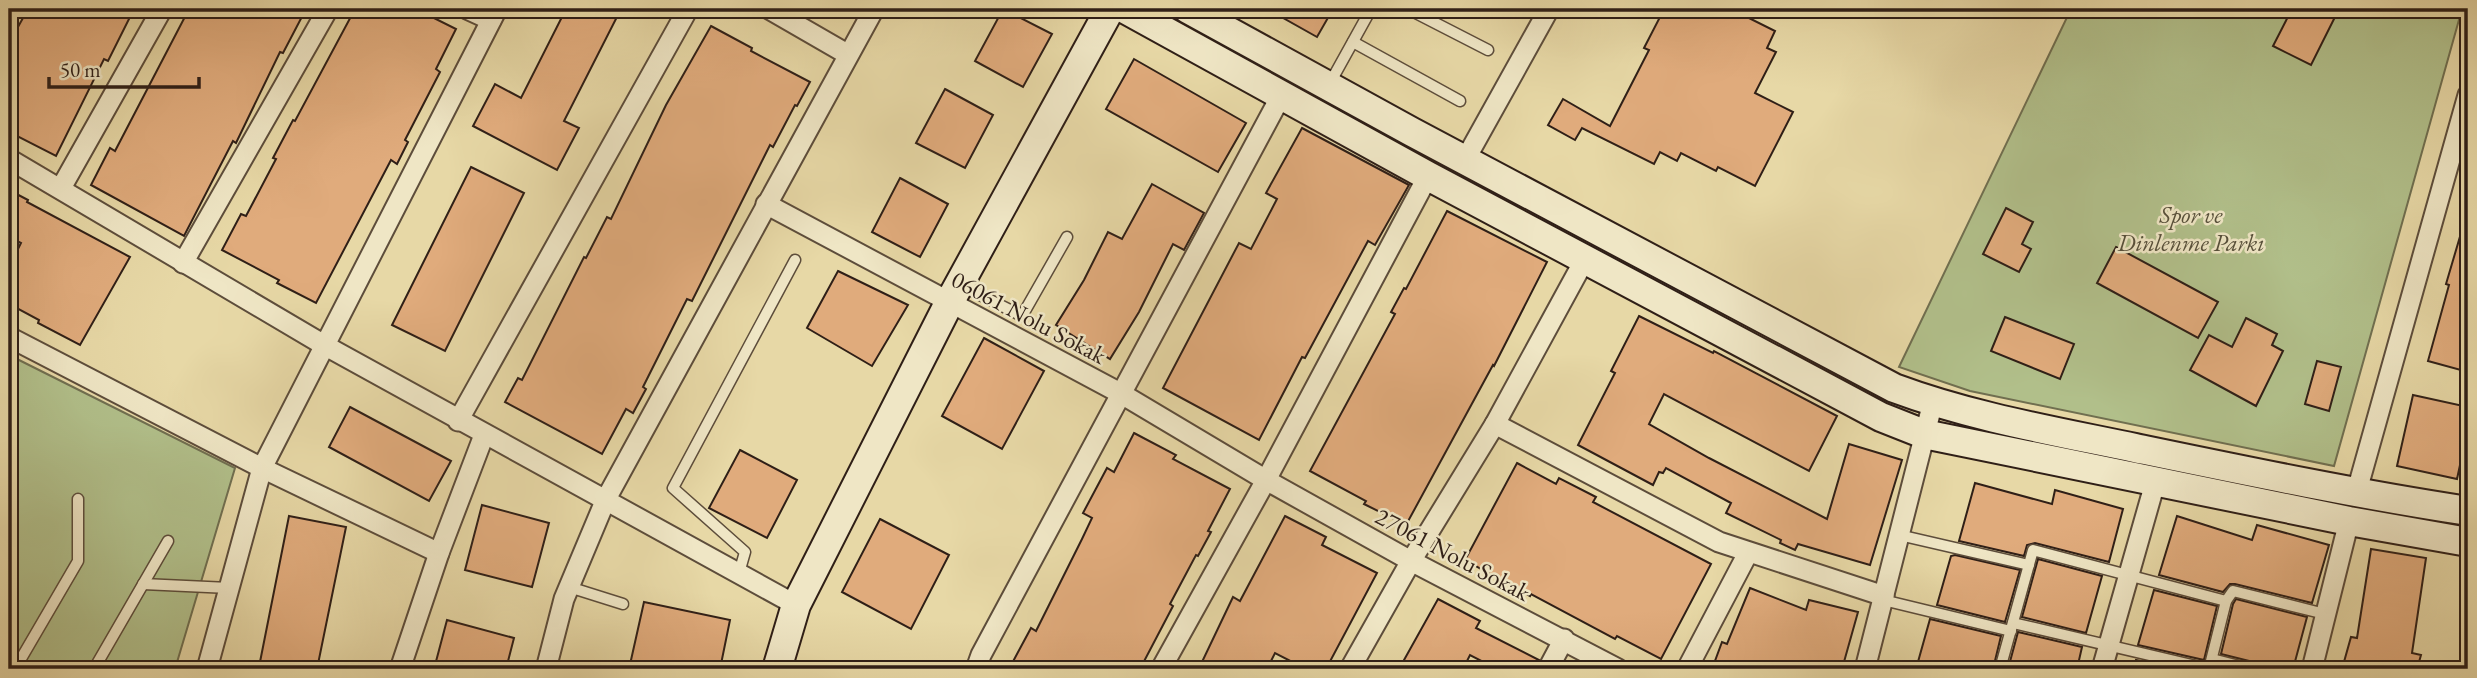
<svg xmlns="http://www.w3.org/2000/svg" width="2477" height="678" font-family="'EB Garamond',serif">
<rect width="100%" height="100%" fill="#e7d8a6"/>
<filter id="stains"><feTurbulence type="fractalNoise" baseFrequency=".00286" numOctaves="4"/><feColorMatrix values="0 0 0 0 .2 0 0 0 0 .09 0 0 0 0 .02 0 0 0 .5 -.17"/></filter>
<radialGradient id="worn" r=".72"><stop offset=".6" stop-color="#630" stop-opacity="0"/><stop offset="1" stop-color="#630" stop-opacity=".3"/></radialGradient>
<g fill="#b1bf8a" stroke="#706f50" stroke-width="2">
<polygon points="2071,9 2462,9 2334,466 1970,391 1899,367"/>
<polygon points="9,355 235,468 175,669 9,669"/>
</g>
<g fill="#e0ab7c" stroke="#2f1f17" stroke-width="2">
<polygon points="28,9 134,9 108,61 104,59 56,156 9,132 9,43"/>
<polygon points="189,9 306,9 283,53 280,52 236,143 233,141 184,236 91,185 110,148 115,151"/>
<polygon points="355,9 416,9 456,29 436,69 440,72 405,140 408,142 397,164 391,160 316,303 277,283 279,280 222,250 241,214 246,216 276,159 273,158 293,120 295,121"/>
<polygon points="566,9 621,9 564,121 579,128 557,170 473,126 495,84 521,98"/>
<polygon points="1003,9 1052,34 1023,87 975,61"/>
<polygon points="1267,9 1333,9 1317,37"/>
<polygon points="1669,9 1731,9 1775,31 1767,48 1776,52 1755,93 1793,112 1755,186 1718,167 1716,171 1681,153 1677,161 1660,152 1654,164 1582,128 1575,140 1548,125 1563,99 1610,126 1649,50 1644,48 1661,15 1665,17"/>
<polygon points="2292,9 2339,9 2311,65 2273,46"/>
<polygon points="711,26 752,48 751,51 810,82 797,106 795,105 773,147 770,145 692,301 687,299 643,387 646,389 633,413 626,409 602,454 505,402 518,378 522,380 584,257 586,258 607,217 611,219 666,105"/>
<polygon points="1134,59 1246,123 1218,172 1106,109"/>
<polygon points="945,89 993,115 965,168 916,143"/>
<polygon points="1302,128 1409,185 1375,245 1368,241 1305,358 1302,357 1259,440 1163,388 1239,243 1251,249 1277,199 1266,193"/>
<polygon points="471,167 524,193 445,351 392,325"/>
<polygon points="900,178 948,204 920,257 872,232"/>
<polygon points="1152,184 1204,213 1184,250 1173,244 1139,312 1110,359 1056,325 1084,280 1108,232 1122,239"/>
<polygon points="9,190 28,200 27,202 130,257 80,345 38,323 39,320 9,304 9,267 21,243 9,237"/>
<polygon points="2006,208 2033,222 2022,244 2031,249 2019,272 1983,254"/>
<polygon points="1447,211 1547,262 1494,366 1493,365 1406,525 1364,504 1366,501 1310,471 1395,314 1391,312 1404,288 1406,289"/>
<polygon points="2464,223 2468,223 2468,372 2428,361 2449,285 2446,284"/>
<polygon points="2116,247 2218,302 2198,338 2097,283"/>
<polygon points="838,271 908,305 872,366 807,328"/>
<polygon points="1639,316 1713,353 1714,351 1837,416 1809,471 1664,394 1649,424 1709,458 1827,519 1849,444 1902,460 1870,565 1798,544 1795,550 1780,543 1781,540 1726,513 1731,503 1666,468 1663,473 1659,472 1653,485 1578,445 1615,373 1611,371"/>
<polygon points="2005,317 2074,344 2060,379 1991,351"/>
<polygon points="2246,318 2277,334 2272,345 2283,351 2256,406 2190,370 2209,335 2232,347"/>
<polygon points="984,338 1044,371 1002,449 942,416"/>
<polygon points="2317,361 2341,367 2329,411 2305,404"/>
<polygon points="2413,395 2468,407 2468,428 2457,479 2397,466"/>
<polygon points="350,407 451,461 429,501 329,447"/>
<polygon points="1134,433 1176,455 1173,459 1230,489 1208,531 1211,532 1198,556 1196,555 1170,604 1173,606 1140,669 1009,669 1031,628 1036,631 1082,539 1092,518 1083,513 1107,468 1114,472"/>
<polygon points="740,450 797,480 767,538 709,508"/>
<polygon points="1517,463 1556,484 1559,478 1596,497 1593,502 1711,564 1661,659 1617,636 1615,639 1531,594 1530,596 1465,560"/>
<polygon points="1975,483 2052,504 2055,490 2123,509 2109,562 2035,543 2027,545 2024,556 1959,541"/>
<polygon points="482,505 549,523 532,587 465,570"/>
<polygon points="289,516 346,527 317,669 271,669 259,667"/>
<polygon points="1285,516 1326,537 1322,545 1377,573 1326,669 1306,669 1275,653 1267,669 1211,669 1201,664 1233,597 1240,601"/>
<polygon points="2177,516 2252,540 2257,525 2329,545 2312,603 2235,584 2230,584 2223,592 2159,575"/>
<polygon points="880,519 949,555 911,629 842,592"/>
<polygon points="2371,549 2426,558 2412,653 2421,655 2417,669 2342,669 2351,637 2357,638"/>
<polygon points="1955,555 2020,570 2005,622 1937,605 1951,556"/>
<polygon points="2038,559 2102,576 2086,633 2022,617"/>
<polygon points="1750,588 1806,610 1809,600 1858,612 1842,669 1712,669 1722,642 1727,644"/>
<polygon points="2154,590 2217,606 2204,660 2138,645"/>
<polygon points="1438,599 1480,621 1476,628 1539,660 1536,669 1497,669 1470,655 1463,669 1399,669"/>
<polygon points="2236,599 2307,617 2293,669 2266,669 2258,667 2253,662 2221,654 2233,604"/>
<polygon points="644,602 730,620 720,669 629,669"/>
<polygon points="1930,619 2001,636 1993,669 1916,669"/>
<polygon points="447,620 514,638 506,669 434,669"/>
<polygon points="2018,632 2082,647 2077,669 2008,669"/>
<polygon points="2136,660 2178,669 2133,669"/>
</g>
<g fill="none" stroke-linecap="round" stroke-linejoin="round">
<g stroke="#5d4d3b" stroke-width="13">
<g id="lane">
<polyline points="1408,9 1488,50"/>
<polyline points="1844,9 1856,11 1859,9"/>
<polyline points="1353,42 1460,101"/>
<polyline points="1330,83 1371,9"/>
<polyline points="960,285 1022,316 1067,237"/>
<polyline points="1899,535 2029,565"/>
<polyline points="739,573 745,552 673,488 795,260"/>
<polyline points="143,584 229,588"/>
<polyline points="569,587 623,604"/>
<polyline points="1883,600 2011,631"/>
<polyline points="2013,623 2209,669"/>
<polyline points="2212,659 2251,669"/>
<polyline points="15,669 78,561 78,499"/>
<polyline points="94,669 168,541"/>
<polyline points="2000,669 2033,550 2226,601"/>
<polyline points="2209,669 2226,601 2233,591 2325,614"/>
</g>
</g>
<g stroke="#5d4d3b" stroke-width="23">
<g id="street">
<polyline points="467,9 491,20"/>
<polyline points="769,9 847,54"/>
<polyline points="9,159 324,345 796,605"/>
<polyline points="1465,160 1549,9"/>
<polyline points="61,188 162,9"/>
<polyline points="766,204 1120,393 1266,480 1411,561 1618,669"/>
<polyline points="183,263 328,9"/>
<polyline points="9,337 262,468 439,553"/>
<polyline points="458,421 688,9"/>
<polyline points="1495,424 1719,542 1884,596"/>
<polyline points="2356,494 2468,95"/>
<polyline points="207,669 262,468 497,9"/>
<polyline points="400,669 439,553 484,435"/>
<polyline points="546,669 564,599 606,499 874,9"/>
<polyline points="976,669 981,655 1282,94"/>
<polyline points="1161,669 1266,480 1428,176"/>
<polyline points="1350,669 1411,561 1495,424 1585,259"/>
<polyline points="1548,669 1564,639"/>
<polyline points="1687,669 1748,553"/>
<polyline points="1865,669 1933,402"/>
<polyline points="2102,669 2155,483"/>
<polyline points="2312,669 2349,521"/>
</g>
</g>
<g stroke="#2f1f17" stroke-width="32">
<g id="secondary">
<polyline points="1125,9 1428,176 1881,417 1924,434 2349,521 2468,542"/>
<path d="M1188,9L1412,132L1894,388C1972,417 2054,431 2135,448C2246,471 2356,494 2468,511"/>
<polyline points="777,669 796,605 949,303 1110,9"/>
</g>
</g>
<use href="#lane" stroke="#efe6c5" stroke-width="10"/>
<use href="#street" stroke="#efe6c5" stroke-width="19"/>
<use href="#secondary" stroke="#efe6c5" stroke-width="28"/>
</g>
<g text-anchor="middle" dominant-baseline="central" stroke-width="5" stroke-linejoin="round" paint-order="stroke">
<g font-size="24" font-style="italic" fill="#564f3a" stroke="#efe6c5">
<text x="2191" y="214">Spor ve<tspan x="2191" dy="28">Dinlenme Parkı</tspan></text>
</g>
<g font-size="24" fill="#2f1f17" stroke="#efe6c5">
<text transform="translate(1029 317) rotate(28)">06061 Nolu Sokak</text>
<text transform="translate(1453 554) rotate(28)">27061 Nolu Sokak</text>
</g>
</g>
<rect width="2477" height="678" fill="none" stroke="#e7d8a6" stroke-width="35"/>
<rect x="10" y="10" width="2456" height="657" fill="none" stroke="#2f1f17" stroke-width="3.5"/>
<rect x="18" y="18" width="2442" height="643" fill="none" stroke="#2f1f17" stroke-width="2"/>
<path d="M49 77v10h150v-10" fill="none" stroke="#2f1f17" stroke-width="3.5"/>
<text x="60" y="77" font-size="21" fill="#2f1f17" stroke="#efe6c5" stroke-width="5" paint-order="stroke">50 m</text>
<rect width="100%" height="100%" filter="url(#stains)"/>
<rect width="100%" height="100%" fill="url(#worn)"/>
</svg>
